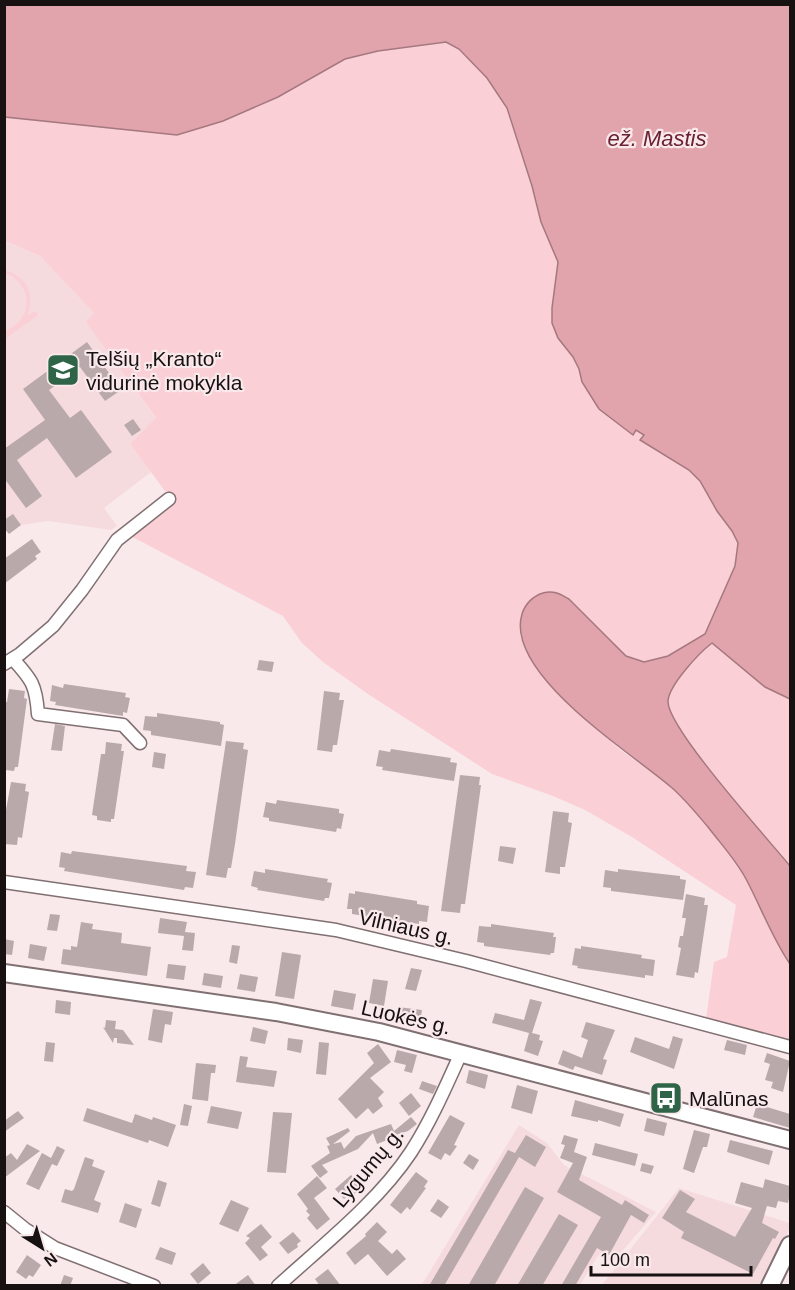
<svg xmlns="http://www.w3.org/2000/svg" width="795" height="1290" font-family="Arial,sans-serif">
<rect width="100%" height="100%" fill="#fae9eb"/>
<g fill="#f5dbde">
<polygon points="4,241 40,256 94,313 87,322 156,419 130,444 151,472 104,508 117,526 111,530 48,521 21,525 9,534 5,528"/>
<polygon points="519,1125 547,1143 564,1165 656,1212 613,1262 598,1256 580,1285 421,1286"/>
<polygon points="679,1188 790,1223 790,1228 760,1285 601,1286"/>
</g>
<g fill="#facfd5">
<polygon points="446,42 459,49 487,78 507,108 532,186 541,222 559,262 552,308 558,338 573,357 579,369 582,382 632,434 636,430 644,435 641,440 689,470 700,481 717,511 732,531 738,543 735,566 705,634 668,656 644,662 626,656 569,599 523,611 520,620 520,635 524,647 543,676 618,748 670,786 688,803 731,855 745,877 780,949 790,964 790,1041 706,1019 714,962 727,957 736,905 632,837 585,810 553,796 492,774 368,694 323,662 302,643 283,616 121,531 168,495 130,444 156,418 86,322 94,313 40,256 5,241 5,117 177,135 223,121 278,97 345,59 378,51"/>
<path d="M5,270C28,278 34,293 28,315L35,311L38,315L5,339V329L6,331C11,328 18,324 21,319C34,301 24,280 5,273Z"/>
<path d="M712,643L765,687L790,699V866C769,840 667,728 668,701C669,685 699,653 712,643Z"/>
</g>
<path fill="#e1a4ad" stroke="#a4787e" stroke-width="1.5" d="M5,4L790,5V699L765,687L712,643C699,653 669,685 668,701C667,728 769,840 790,866V964C772,938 761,907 746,879C736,860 721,844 708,827C696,813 685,799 671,787C633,754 504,674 522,614C525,604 533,596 543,593C554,590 560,594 569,599L626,656L644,662L668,656L705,634L735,566L738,543L732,531L717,511L700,481L689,470L640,440L644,435L636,430L633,435L599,409L582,382L579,369L573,357L558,338L552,323V308L558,262L541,222L532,186L507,108L487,78L459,49L446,42L378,51L345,59L278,97L223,121L177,135L5,117Z"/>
<g fill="#baa9ab">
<polygon points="87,342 121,390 105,401 80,367 49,390 70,418 81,410 112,452 76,478 47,438 17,460 42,496 26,508 4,478 4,449 45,420 23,389"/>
<polygon points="133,419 141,430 132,436 124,425"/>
<polygon points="13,514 21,525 9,534 4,528 4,520"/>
<polygon points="32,539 41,552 35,556 37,559 4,584 4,559"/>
<polygon points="259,660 274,662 272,672 257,670"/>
<polygon points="64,684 126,693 125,697 130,698 127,713 123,712 123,716 55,705 56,702 50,701 52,685 63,688"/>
<polygon points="9,689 25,691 24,698 27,699 18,767 15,767 14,771 4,770 4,702 7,702"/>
<polygon points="324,691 340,693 339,700 344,700 337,745 333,745 332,752 317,750"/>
<polygon points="157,713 220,722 220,724 224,725 221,746 151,735 151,731 143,730 145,716 157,717"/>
<polygon points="55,724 65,726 62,751 51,750"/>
<polygon points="226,741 244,743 243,749 248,750 235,844 231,868 228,868 226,878 206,875"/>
<polygon points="106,742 122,744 121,751 124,751 114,819 111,819 111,822 97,820 97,816 92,815 101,754 105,754"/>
<polygon points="391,749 451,758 450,762 457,763 454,781 382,770 383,767 376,766 379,750 390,752"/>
<polygon points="154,752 166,754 164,769 152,767"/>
<polygon points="460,775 480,777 479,785 481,785 465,904 461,904 460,913 441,911"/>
<polygon points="11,782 26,784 25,791 29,792 22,838 18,837 17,845 4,844 4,821"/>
<polygon points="277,800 339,809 339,813 344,814 341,829 337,828 336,832 269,821 269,818 263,817 266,802 276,804"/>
<polygon points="553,811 569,813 568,822 572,823 565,867 560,867 560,874 545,872"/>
<polygon points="500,846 516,848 513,864 498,861"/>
<polygon points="72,851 187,866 186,871 196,872 193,888 185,887 184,890 64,871 65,868 59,867 61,852 71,854"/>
<polygon points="265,869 328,879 327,882 332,883 329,898 325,898 324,901 257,890 258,888 251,886 254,871 265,873"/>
<polygon points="618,869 680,876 680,879 686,880 683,900 611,891 611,888 603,887 605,870 618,872"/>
<polygon points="355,891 417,901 417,904 429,906 427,922 419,921 419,924 352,914 352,909 347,909 349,893 355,894"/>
<polygon points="686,894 705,898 704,905 708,905 698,973 695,972 694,978 676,975 681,948 678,947 680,936 683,936 686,918 682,918"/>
<polygon points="50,914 60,915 57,931 47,930"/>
<polygon points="160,918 187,922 185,932 195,933 193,951 182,950 184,936 158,933"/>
<polygon points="81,922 93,924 92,929 122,933 121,943 151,947 147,976 61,964 63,949 71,950 71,946 77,947"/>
<polygon points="491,924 554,933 553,937 556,937 554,953 551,953 550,955 484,946 484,943 477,942 479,926 491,927"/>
<polygon points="4,939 14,941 12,955 4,954"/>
<polygon points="30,944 47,947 44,961 28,958"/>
<polygon points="232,945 240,946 237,964 229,962"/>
<polygon points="581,946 642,955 641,958 655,960 653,976 645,975 645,978 577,968 578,966 572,965 575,948 581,949"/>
<polygon points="282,952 301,955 294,999 275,996"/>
<polygon points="168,964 186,966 184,980 166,978"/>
<polygon points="411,968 422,970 416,991 405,989"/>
<polygon points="204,973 223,976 221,988 202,985"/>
<polygon points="240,974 258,977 255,992 237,989"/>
<polygon points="373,979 388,981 384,1006 369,1003"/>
<polygon points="334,990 356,994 353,1010 331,1006"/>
<polygon points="530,999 542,1002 532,1033 540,1035 539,1040 543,1041 538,1056 524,1051 529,1033 492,1023 495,1013 524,1020"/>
<polygon points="56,1000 71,1002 70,1015 55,1013"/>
<polygon points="398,1007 422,1010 420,1022 396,1019"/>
<polygon points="153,1009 173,1012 171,1025 165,1024 162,1043 148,1040"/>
<polygon points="106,1020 116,1021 115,1029 123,1030 134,1045 117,1043 117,1038 114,1038 113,1043 103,1027 105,1028"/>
<polygon points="586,1022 615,1030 603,1059 607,1060 602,1075 575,1066 573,1070 558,1064 563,1050 582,1058 588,1040 581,1037"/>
<polygon points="253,1027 268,1031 265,1044 250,1041"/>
<polygon points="673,1036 683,1039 674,1069 630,1052 635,1037 669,1049"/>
<polygon points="288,1038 303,1040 301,1053 287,1050"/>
<polygon points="727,1040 747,1045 745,1055 724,1050"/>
<polygon points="46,1042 55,1043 53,1062 44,1061"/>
<polygon points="319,1042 329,1043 326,1075 316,1074"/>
<polygon points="378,1044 391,1062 370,1078 384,1092 378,1098 383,1106 373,1114 368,1108 356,1119 338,1099 374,1063 367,1053"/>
<polygon points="397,1050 417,1055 412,1073 404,1071 406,1065 394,1062"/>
<polygon points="767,1053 790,1061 783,1092 771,1088 773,1082 765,1080 770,1064 764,1062"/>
<polygon points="240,1056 248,1057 246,1067 277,1071 274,1087 236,1082"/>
<polygon points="196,1063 216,1065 215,1073 211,1073 208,1101 192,1099"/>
<polygon points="469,1070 488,1075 485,1089 466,1083"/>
<polygon points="422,1081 437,1086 433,1094 419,1089"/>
<polygon points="517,1085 538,1091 532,1114 511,1108"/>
<polygon points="411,1093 421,1106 409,1116 399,1103"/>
<polygon points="575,1100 624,1114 620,1127 598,1120 598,1122 571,1116"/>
<polygon points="184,1104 192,1106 188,1126 180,1125"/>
<polygon points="757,1104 790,1114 790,1128 753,1117"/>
<polygon points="211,1106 242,1112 238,1129 207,1123"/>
<polygon points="87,1108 132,1123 135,1114 152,1120 153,1117 176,1125 168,1147 149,1140 148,1143 83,1121"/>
<polygon points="18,1111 24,1118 4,1132 4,1121"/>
<polygon points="273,1112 292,1113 286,1173 267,1172"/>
<polygon points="450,1115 465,1123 454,1145 457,1146 450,1156 445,1153 441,1160 428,1153"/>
<polygon points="411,1117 417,1124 408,1131 389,1137 390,1139 377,1144 373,1133 358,1149 322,1165 328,1172 320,1178 311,1166 330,1153 327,1146 330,1145 326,1138 348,1128 350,1131 333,1144 341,1142 344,1149 356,1136 391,1124 394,1131"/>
<polygon points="647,1118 667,1123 664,1136 644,1131"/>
<polygon points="694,1130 710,1134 707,1147 703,1147 694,1173 683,1169"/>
<polygon points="526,1135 546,1147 535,1167 519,1157 444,1286 429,1286 508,1150 515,1153"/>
<polygon points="564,1135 578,1139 574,1152 587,1157 579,1180 622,1205 625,1200 649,1215 644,1223 631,1215 609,1255 597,1248 575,1286 561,1286 601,1217 557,1192 573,1163 560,1158 565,1145 561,1144"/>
<polygon points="730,1140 773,1151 769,1165 727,1152"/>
<polygon points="595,1143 638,1154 635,1166 592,1155"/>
<polygon points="27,1144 40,1151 4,1178 4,1158 11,1153 17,1160"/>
<polygon points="57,1146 65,1150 57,1166 52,1164 39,1190 26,1184 42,1153 51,1158"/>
<polygon points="469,1154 479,1160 473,1170 463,1163"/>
<polygon points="85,1157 94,1160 92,1166 105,1171 94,1200 101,1203 98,1213 61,1202 65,1189 72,1191 74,1189"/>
<polygon points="642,1163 654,1166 651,1174 640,1171"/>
<polygon points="416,1172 428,1181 424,1187 426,1188 410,1210 407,1207 401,1214 390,1205"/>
<polygon points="351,1175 362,1187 350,1198 348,1196 344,1199 335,1189"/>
<polygon points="317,1176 327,1188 314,1198 330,1219 317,1230 307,1218 310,1215 306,1211 308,1209 297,1194"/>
<polygon points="765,1179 790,1186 790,1194 788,1203 778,1201 776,1208 767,1206 762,1223 779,1232 775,1239 773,1238 753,1274 681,1238 684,1232 662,1218 680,1190 695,1199 686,1212 735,1237 752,1208 735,1203 741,1182 763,1188"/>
<polygon points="158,1180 167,1183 160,1207 151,1204"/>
<polygon points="525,1187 544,1198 494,1286 468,1286"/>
<polygon points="438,1199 449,1207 441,1218 430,1211"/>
<polygon points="231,1200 249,1208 238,1232 219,1224"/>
<polygon points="125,1203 142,1209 136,1228 119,1222"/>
<polygon points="559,1214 578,1225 542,1286 517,1286"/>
<polygon points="377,1222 387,1232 378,1241 392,1254 397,1249 406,1259 387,1276 368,1254 355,1265 346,1253 366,1236 365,1234"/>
<polygon points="261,1224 272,1237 261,1247 268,1255 260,1261 245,1243 250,1238 246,1236"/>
<polygon points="293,1232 301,1241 297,1244 298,1247 288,1254 279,1243"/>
<polygon points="160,1247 176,1253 172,1265 155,1259"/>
<polygon points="27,1255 41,1265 33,1277 29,1275 26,1279 16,1272"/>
<polygon points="203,1263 211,1273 198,1284 190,1274"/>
<polygon points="328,1269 341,1286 320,1286 315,1279"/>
<polygon points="64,1275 73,1278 70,1286 60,1286"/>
<polygon points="248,1275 256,1286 233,1286"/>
</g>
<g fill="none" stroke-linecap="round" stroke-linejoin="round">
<g stroke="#807072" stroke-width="15">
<g id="street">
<path d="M13,659C32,680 36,685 38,714L123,725L140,743"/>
<polyline points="4,664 20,654 53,626 82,590 117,540 169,499"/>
<polyline points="4,882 336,930 466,961 790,1047"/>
<polyline points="4,1212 25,1229 55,1248 154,1286"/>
<path d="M278,1286C323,1245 378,1202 411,1152C431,1121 446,1086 461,1053"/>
</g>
</g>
<g stroke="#807072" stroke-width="20">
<g id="secondary">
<polyline points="4,973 276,1012 379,1032 790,1140"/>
<polyline points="770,1286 790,1245"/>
</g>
</g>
<use href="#street" stroke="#fff" stroke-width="12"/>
<use href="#secondary" stroke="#fff" stroke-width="16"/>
</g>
<defs>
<g id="school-square" transform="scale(1.725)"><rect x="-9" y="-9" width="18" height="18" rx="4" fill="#306449" stroke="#fae9eb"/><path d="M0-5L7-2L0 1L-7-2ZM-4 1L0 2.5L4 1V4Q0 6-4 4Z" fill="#fff"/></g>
<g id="bus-square" transform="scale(1.725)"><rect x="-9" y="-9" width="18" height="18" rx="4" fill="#306449" stroke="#fae9eb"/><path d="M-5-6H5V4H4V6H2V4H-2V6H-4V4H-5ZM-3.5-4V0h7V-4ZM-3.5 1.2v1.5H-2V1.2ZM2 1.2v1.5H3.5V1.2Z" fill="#fff"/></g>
</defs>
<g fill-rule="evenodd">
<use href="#school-square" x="63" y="370"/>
<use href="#bus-square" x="666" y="1098"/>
</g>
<g text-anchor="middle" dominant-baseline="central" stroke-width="4.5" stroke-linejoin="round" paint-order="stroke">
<g font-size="21" fill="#171112" stroke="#fae9eb" text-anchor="start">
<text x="86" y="358">Telšių „Kranto“<tspan x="86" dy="24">vidurinė mokykla</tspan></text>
<text x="689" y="1098">Malūnas</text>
</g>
<g font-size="21" fill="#171112" stroke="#fae9eb">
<text transform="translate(406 927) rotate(13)">Vilniaus g.</text>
<text transform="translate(406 1017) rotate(13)">Luokės g.</text>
<text transform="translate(368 1167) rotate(-50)">Lygumų g.</text>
</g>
<g font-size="22" font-style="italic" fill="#6a2133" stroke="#fae9eb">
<text x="657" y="138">ež. Mastis</text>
</g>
</g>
<rect width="795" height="1290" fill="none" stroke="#171112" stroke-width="12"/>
<g transform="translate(42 1248) rotate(143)" stroke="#fae9eb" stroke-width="4.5" paint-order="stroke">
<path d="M0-4.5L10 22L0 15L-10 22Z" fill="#171112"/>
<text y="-9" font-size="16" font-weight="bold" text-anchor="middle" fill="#171112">N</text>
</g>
<path d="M591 1266v9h160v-9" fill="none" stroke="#171112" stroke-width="3"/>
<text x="600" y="1266" font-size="18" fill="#171112" stroke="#fae9eb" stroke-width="4.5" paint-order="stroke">100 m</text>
</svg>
